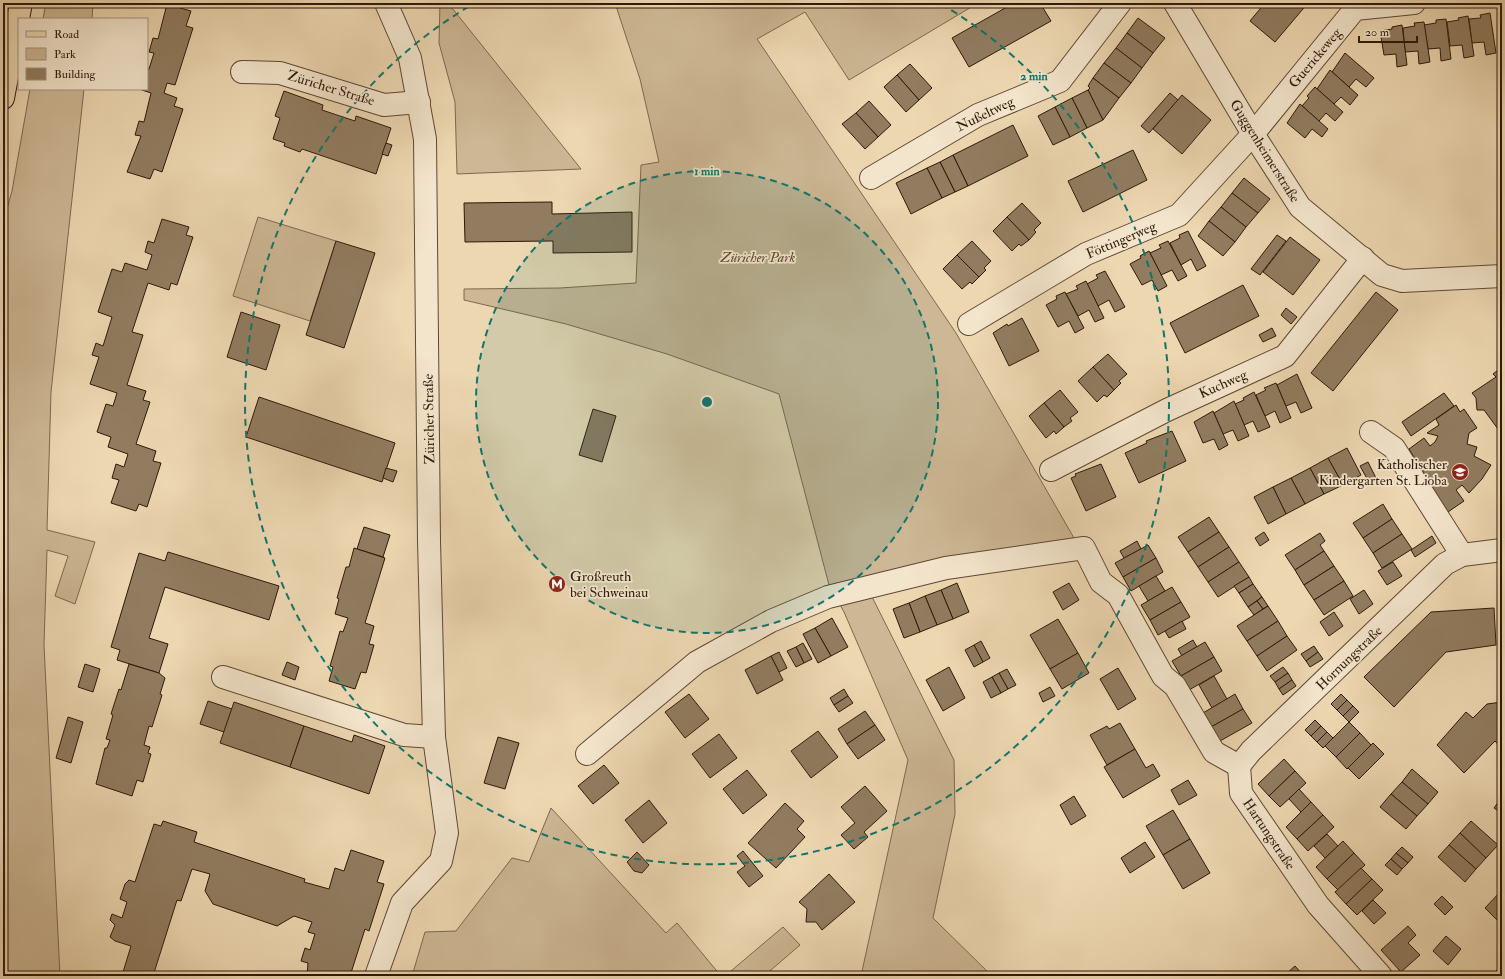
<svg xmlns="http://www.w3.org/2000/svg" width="1505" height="979" font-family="'IM FELL Double Pica',serif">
<rect width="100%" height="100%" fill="#edd7b1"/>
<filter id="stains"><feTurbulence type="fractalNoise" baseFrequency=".005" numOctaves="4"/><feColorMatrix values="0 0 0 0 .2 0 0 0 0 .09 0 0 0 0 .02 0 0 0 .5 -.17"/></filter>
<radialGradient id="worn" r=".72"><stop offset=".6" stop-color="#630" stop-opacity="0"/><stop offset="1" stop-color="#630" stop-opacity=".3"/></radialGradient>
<g fill="#cdb794" stroke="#7e684e">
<polygon points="46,3 93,3 92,19 43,19"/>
<polygon points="440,3 448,3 581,169 457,174 455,102 439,43"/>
<polygon points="615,3 978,3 849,80 805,12 757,39 956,333 1074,538 863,579 954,760 955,814 933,918 992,976 861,976 908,760 844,612 829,585 779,394 667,354 566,324 464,300 464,289 560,288 636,283 641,165 659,162 640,79"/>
<polygon points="30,89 84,89 51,392 47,530 95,542 75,604 55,596 68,556 47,550 44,645 60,976 3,976 3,222 12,191"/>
<polygon points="258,217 336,241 310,321 233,296"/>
<polygon points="551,808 666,933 677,923 721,976 412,976 425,932 456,931 512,858 529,862"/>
<polygon points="783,927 800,945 764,976 725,976"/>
</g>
<g fill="#917c60" stroke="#2e1909">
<polygon points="150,3 182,3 180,8 191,11 186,26 193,28 175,85 167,83 164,93 177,98 174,106 183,109 162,172 154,169 150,179 127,172 141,136 135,135 139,121 144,122 151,93 139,89 147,89 147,69 149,69 154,53 149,52 153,38 158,39 166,8"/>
<polygon points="1014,3 1040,3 1051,21 969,67 952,38"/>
<polygon points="1265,3 1308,3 1275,42 1250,21"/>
<polygon points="1490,13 1496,53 1486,55 1484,42 1472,43 1469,19 1481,18 1480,15"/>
<polygon points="1468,16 1474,56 1464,58 1462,45 1450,46 1447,22 1459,20 1458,18"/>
<polygon points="1138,18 1165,38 1153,53 1127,33"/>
<polygon points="1446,19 1451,59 1441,61 1440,48 1428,49 1424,25 1436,23 1436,20"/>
<polygon points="1424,22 1430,62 1419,64 1418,51 1405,52 1403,28 1415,26 1414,23"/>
<polygon points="1402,25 1407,65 1397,67 1396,54 1384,55 1380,31 1392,29 1392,27"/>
<polygon points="1127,33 1153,53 1142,68 1116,48"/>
<polygon points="1116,48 1142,68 1131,83 1104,63"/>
<polygon points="1345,53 1374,78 1366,87 1356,79 1349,87 1332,72"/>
<polygon points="1104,63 1131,83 1119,98 1093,78"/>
<polygon points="910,64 932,88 919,100 897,75"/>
<polygon points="1330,70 1358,95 1350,105 1341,97 1334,104 1317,89"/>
<polygon points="897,75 919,100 906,112 884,87"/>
<polygon points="1093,78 1119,98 1103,120 1088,90 1090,88 1088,86"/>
<polygon points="1315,87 1343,112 1335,121 1326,113 1319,121 1302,106 1309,98 1307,96"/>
<polygon points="1088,90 1103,120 1087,128 1072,98"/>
<polygon points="284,91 323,105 322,110 355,121 356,116 391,128 376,174 302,149 300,152 284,146 285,143 273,139 280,118 275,116"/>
<polygon points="1170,93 1178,100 1149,133 1141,126"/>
<polygon points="1182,95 1211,120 1182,154 1153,129"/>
<polygon points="1072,98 1087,128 1070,137 1055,107"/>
<polygon points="869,101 891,125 878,137 856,113"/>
<polygon points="1300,104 1328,129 1322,137 1312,129 1305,138 1287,123"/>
<polygon points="1055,107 1070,137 1053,145 1038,116"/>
<polygon points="856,113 878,137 865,149 842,124"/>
<polygon points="1013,125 1028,156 968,186 953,155"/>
<polygon points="386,143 392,145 388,156 382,154"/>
<polygon points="1133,150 1147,180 1083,212 1068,181"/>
<polygon points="953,155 968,186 955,192 940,162"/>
<polygon points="940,162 955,192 942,198 927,168"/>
<polygon points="927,168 942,198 911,214 896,183"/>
<polygon points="1244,178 1270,199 1258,213 1232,193"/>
<polygon points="1232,193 1258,213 1246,227 1221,207"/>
<polygon points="552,202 552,214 632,212 632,252 553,253 553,241 465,242 464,203"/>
<polygon points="1022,203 1041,223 1034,230 1036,232 1029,240 1007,217"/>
<polygon points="1221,207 1246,227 1235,242 1209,221"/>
<polygon points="1007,217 1029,240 1021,246 1019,244 1012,251 993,231"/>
<polygon points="162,219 189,227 186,235 193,237 177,285 171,283 169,290 148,283 132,332 143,335 127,385 146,391 143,400 150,402 136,444 156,451 153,461 161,463 147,507 139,504 136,511 111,503 119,480 112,478 116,464 124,467 128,454 108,447 111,437 97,432 106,404 113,406 117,393 90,384 99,357 92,355 96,343 103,346 112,317 98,312 112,269 122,272 125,263 147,270 152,255 145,252 148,241 154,243"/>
<polygon points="1209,221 1235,242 1223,256 1198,236"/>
<polygon points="1188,231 1206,266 1197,271 1191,259 1181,265 1170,243 1180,238 1179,235"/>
<polygon points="1277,235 1286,241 1260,275 1251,269"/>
<polygon points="1290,237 1320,260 1293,295 1263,272"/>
<polygon points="336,241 375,253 344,348 306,335"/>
<polygon points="972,241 991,261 984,268 986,270 979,277 957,255"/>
<polygon points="1168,241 1187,276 1178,281 1172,270 1161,275 1150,253 1161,248 1159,245"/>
<polygon points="1149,251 1167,286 1158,291 1152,280 1142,285 1130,264 1141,258 1140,256"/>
<polygon points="957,255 979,277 972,284 970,282 962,289 943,269"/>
<polygon points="1105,271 1125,307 1115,312 1109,300 1098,306 1087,284 1098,278 1096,275"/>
<polygon points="1086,281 1104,318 1095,322 1089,310 1078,316 1066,294 1078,289 1076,286"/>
<polygon points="1243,285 1259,316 1185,353 1170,323"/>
<polygon points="1065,292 1084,328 1075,333 1069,321 1058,327 1046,305 1057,299 1056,296"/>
<polygon points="1376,292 1398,310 1333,391 1311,373"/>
<polygon points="1286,308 1297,317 1291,324 1281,315"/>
<polygon points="241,312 280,325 266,370 227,357"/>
<polygon points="1022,318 1039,351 1009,366 993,333 1007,324 1008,326"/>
<polygon points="1272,328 1276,336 1263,342 1259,335"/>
<polygon points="1108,354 1127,374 1119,381 1121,383 1114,390 1093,367"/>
<polygon points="1093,367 1114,390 1107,397 1104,395 1097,402 1078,381"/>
<polygon points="1502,367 1502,426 1498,429 1484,410 1477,410 1476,398 1472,393 1496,377 1493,374"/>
<polygon points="1297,374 1312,408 1301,413 1296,402 1286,406 1277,385"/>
<polygon points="1276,383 1291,418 1280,423 1275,411 1265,416 1256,395 1266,390 1264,388"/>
<polygon points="1060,390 1078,412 1070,418 1072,421 1064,427 1044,403"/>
<polygon points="1254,392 1270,427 1258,432 1253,421 1244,425 1235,404 1244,400 1243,398"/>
<polygon points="1444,393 1454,406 1411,436 1402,422"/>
<polygon points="259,397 395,443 382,482 246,437"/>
<polygon points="1234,401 1249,436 1238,441 1233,430 1223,434 1214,413"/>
<polygon points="1044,403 1064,427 1056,434 1054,431 1046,438 1029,416"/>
<polygon points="1456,405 1460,412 1464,409 1477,428 1469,433 1467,444 1477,447 1474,456 1491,465 1482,479 1469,493 1462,485 1456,490 1464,501 1445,514 1426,486 1430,483 1409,449 1424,438 1430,446 1435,442 1438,436 1427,433 1439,425 1436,419"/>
<polygon points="593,409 616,416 602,462 579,455"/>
<polygon points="1213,411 1228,445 1219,450 1214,439 1203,443 1194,422"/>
<polygon points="1172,431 1186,461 1139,483 1125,453 1147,443 1146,441"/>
<polygon points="1347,448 1361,475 1343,485 1328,458"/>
<polygon points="1328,458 1343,485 1324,494 1310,468"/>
<polygon points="1368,462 1377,480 1370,484 1360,466"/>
<polygon points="1101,464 1116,497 1086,511 1071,478 1076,476 1075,474"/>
<polygon points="386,468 397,471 393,482 383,478"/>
<polygon points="1310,468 1324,494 1305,504 1291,478"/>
<polygon points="1291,478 1305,504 1286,514 1273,487"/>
<polygon points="1273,487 1286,514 1268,524 1254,497"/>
<polygon points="1383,504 1392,519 1363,538 1353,523"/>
<polygon points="1209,517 1219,532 1188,552 1178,537"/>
<polygon points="1392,519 1402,534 1373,553 1363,538"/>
<polygon points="364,527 390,535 383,557 357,549"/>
<polygon points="1219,532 1229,547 1198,567 1188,552"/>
<polygon points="1264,532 1269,540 1260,546 1255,538"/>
<polygon points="1320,533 1325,541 1320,545 1324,551 1295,570 1285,555"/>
<polygon points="1402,534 1412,549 1382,568 1373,553"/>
<polygon points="1432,536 1436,543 1415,557 1411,550"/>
<polygon points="1137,541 1141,549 1124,558 1120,551"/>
<polygon points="1148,545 1156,558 1123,577 1115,563"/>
<polygon points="1229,547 1239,562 1208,582 1198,567"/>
<polygon points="354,548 385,558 365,623 374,626 369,644 374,645 366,673 361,672 355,689 329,681 333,667 330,666 335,649 340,631 343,632 348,618 335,614 339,599 337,598 346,567 349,567"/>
<polygon points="1324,551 1334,566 1304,585 1295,570"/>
<polygon points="168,552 279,586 269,620 165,587 149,638 168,644 159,673 117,660 120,650 111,647 139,553 165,561"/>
<polygon points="1156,558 1163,572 1131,591 1123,577"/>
<polygon points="1239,562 1249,577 1218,597 1208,582"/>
<polygon points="1393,562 1402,576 1387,585 1378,571"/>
<polygon points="1334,566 1344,581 1314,600 1304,585"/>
<polygon points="1156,576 1165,591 1148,601 1139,586"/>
<polygon points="1249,577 1253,584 1239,593 1234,586"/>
<polygon points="1344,581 1353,596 1324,615 1314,600"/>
<polygon points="957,583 969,612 953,619 941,590"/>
<polygon points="1069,583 1079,600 1063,610 1053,592"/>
<polygon points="1253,584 1262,597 1248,607 1239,593"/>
<polygon points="1172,587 1181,602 1150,620 1141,605"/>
<polygon points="941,590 953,619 937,625 925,596"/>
<polygon points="1364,590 1373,604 1359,614 1350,599"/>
<polygon points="925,596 937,625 920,632 909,603"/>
<polygon points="1262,597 1268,606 1263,609 1257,601"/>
<polygon points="1257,601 1263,609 1254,615 1248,607"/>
<polygon points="1181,602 1190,617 1158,635 1150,620"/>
<polygon points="909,603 920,632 904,638 893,609"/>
<polygon points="1268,606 1278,621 1247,641 1237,626"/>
<polygon points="1494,608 1496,645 1446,652 1394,707 1364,677 1431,612"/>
<polygon points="1334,612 1343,626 1329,636 1320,622"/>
<polygon points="832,618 848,647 831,656 815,628"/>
<polygon points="1058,619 1078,653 1050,669 1030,635"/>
<polygon points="1182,621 1186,629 1169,638 1165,631"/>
<polygon points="1278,621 1287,636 1257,656 1247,641"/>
<polygon points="815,628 831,656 818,663 803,634"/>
<polygon points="1287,636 1297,650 1267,671 1257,656"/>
<polygon points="1193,640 1197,647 1182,656 1178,649"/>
<polygon points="981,641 990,658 983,662 974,645"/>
<polygon points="1205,642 1214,657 1181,676 1172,661"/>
<polygon points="803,643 812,659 804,663 796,647"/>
<polygon points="974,645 983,662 974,667 965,650"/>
<polygon points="1314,646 1318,652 1306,661 1301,654"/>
<polygon points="796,647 804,663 796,667 787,651"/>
<polygon points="779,652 787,668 779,672 771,656"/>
<polygon points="1318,652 1323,659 1310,667 1306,661"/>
<polygon points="1078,653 1089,673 1062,689 1050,669"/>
<polygon points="771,656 783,680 757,694 745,670"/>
<polygon points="1214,657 1222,671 1189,690 1181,676"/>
<polygon points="287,662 299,667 295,680 282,675"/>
<polygon points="85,664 100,669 93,692 78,687"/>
<polygon points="129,664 159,673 165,678 160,694 162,695 152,727 149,726 144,745 150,747 148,753 151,754 143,782 137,780 132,796 96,784 105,748 107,748 110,740 106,739 113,715 111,714 119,689 121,690"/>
<polygon points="949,667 965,698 943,711 926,680"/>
<polygon points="1283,667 1288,673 1275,682 1270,676"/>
<polygon points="1118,668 1136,699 1118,710 1100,679"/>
<polygon points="1007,669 1016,685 1008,689 999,673"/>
<polygon points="999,673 1008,689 1001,693 992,677"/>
<polygon points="1288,673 1292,680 1279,689 1275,682"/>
<polygon points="1214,676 1227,699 1212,708 1199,685"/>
<polygon points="992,677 1001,693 991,698 983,682"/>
<polygon points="1292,680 1296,686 1283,695 1279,689"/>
<polygon points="1050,687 1055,696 1043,702 1039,693"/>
<polygon points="844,689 848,696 834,705 830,698"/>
<polygon points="689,694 709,719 685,738 665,712"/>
<polygon points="1235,694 1243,709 1211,727 1203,713"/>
<polygon points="1341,694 1347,700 1337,710 1331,704"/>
<polygon points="848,696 853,703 839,712 834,705"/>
<polygon points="1347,700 1353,706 1343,716 1337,710"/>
<polygon points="208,701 232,709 224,732 200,724"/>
<polygon points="234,702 304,726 290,767 220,743"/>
<polygon points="1502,702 1502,749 1495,741 1464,773 1437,745 1466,712 1473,718 1487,704"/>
<polygon points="1353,706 1359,712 1349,722 1343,716"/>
<polygon points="1243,709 1252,723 1220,741 1211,727"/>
<polygon points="865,711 875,725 847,744 838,729"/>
<polygon points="68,717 83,722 71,763 56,758"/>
<polygon points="1315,720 1321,726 1311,736 1305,730"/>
<polygon points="1349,722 1360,733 1336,757 1325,746"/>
<polygon points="1120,723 1135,749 1107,765 1090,735 1107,726 1109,729"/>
<polygon points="875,725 885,740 858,759 847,744"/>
<polygon points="304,726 352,742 354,735 385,746 369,794 290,767"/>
<polygon points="1321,726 1327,732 1317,742 1311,736"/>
<polygon points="818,731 838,757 811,778 791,751"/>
<polygon points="1327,732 1333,738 1323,748 1317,742"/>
<polygon points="1360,733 1371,745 1347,769 1336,757"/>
<polygon points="719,734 737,758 710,778 692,754"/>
<polygon points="498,737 519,743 505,789 484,783"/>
<polygon points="1373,743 1384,754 1359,779 1348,768"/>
<polygon points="1135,749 1146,768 1153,764 1160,776 1123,798 1104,767"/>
<polygon points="1284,759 1295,771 1269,796 1258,784"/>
<polygon points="604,765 619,783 593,804 578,786"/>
<polygon points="1412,769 1438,792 1428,804 1402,782"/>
<polygon points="747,770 767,795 743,814 723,789"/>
<polygon points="1295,771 1306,783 1280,807 1269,796"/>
<polygon points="1188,780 1197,795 1179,805 1171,790"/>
<polygon points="1402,782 1428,804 1417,816 1391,794"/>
<polygon points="865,786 887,811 864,832 868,837 854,849 841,835 855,823 841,807"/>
<polygon points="1299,789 1311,802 1301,812 1289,799"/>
<polygon points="1391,794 1417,816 1406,829 1380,807"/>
<polygon points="1074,796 1086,816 1071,825 1060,805"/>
<polygon points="1502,797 1502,814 1494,808"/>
<polygon points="649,800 667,823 643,843 625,820"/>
<polygon points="1311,802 1323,815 1297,839 1286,827"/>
<polygon points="785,803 804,821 797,829 805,837 776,868 748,843"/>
<polygon points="1173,810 1190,839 1163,855 1146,826"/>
<polygon points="1323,815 1334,827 1308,851 1297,839"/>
<polygon points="163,821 197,832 194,842 305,879 304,882 329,889 335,868 344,871 351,850 384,861 377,882 384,884 369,931 365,929 350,976 307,976 308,963 301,961 305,948 310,950 315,934 308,932 312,922 294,916 277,926 213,904 205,891 210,874 192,869 181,901 177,900 153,976 137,976 123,972 131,946 115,941 110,937 115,925 110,920 112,914 122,918 127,902 120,899 125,884 129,880 135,882 154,824 161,826"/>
<polygon points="1471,821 1498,845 1486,858 1460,833"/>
<polygon points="1460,833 1486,858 1476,869 1449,845"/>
<polygon points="1327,834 1338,846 1325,858 1314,846"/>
<polygon points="1190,839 1210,873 1183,889 1163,855"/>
<polygon points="1343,841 1354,853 1327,879 1316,867"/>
<polygon points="1145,842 1155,857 1130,873 1121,858"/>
<polygon points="1449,845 1476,869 1465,882 1438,857"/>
<polygon points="1402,847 1413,857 1408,863 1396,853"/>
<polygon points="743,851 763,876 749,887 737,872 745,866 737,856"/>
<polygon points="637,852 649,865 642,873 634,871 627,862"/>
<polygon points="1354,853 1365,865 1338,890 1327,879"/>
<polygon points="1396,853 1408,863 1402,869 1391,859"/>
<polygon points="1391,859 1402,869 1397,875 1385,865"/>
<polygon points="1361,868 1372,879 1346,904 1335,892"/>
<polygon points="829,874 855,902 822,930 816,922 806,922 807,909 799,902"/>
<polygon points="1372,879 1383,890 1357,915 1346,904"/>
<polygon points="1502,890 1502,914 1497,920 1485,908"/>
<polygon points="1442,896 1453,907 1445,915 1434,904"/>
<polygon points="1373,900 1386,913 1374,924 1362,911"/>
<polygon points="1408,926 1416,935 1408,943 1420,955 1401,972 1381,950"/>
<polygon points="1446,936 1461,949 1448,965 1433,951"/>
<polygon points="1502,965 1502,976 1496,976 1494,973"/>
<polygon points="1295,966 1304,976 1279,976 1284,971 1286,974"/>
</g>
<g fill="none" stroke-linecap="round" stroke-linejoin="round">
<g stroke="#5e4833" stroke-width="24">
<g id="minor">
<polyline points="1175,3 1253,134 1300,207 1382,275 1402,281 1502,276"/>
<polyline points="242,72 280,73 384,105 419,102"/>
<polyline points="871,178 978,115 1060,81 1120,3"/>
<polyline points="969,324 1086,254 1179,215 1253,134 1355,9 1414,3"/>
<polyline points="1371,432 1394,448 1462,555"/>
<polyline points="1051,470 1167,410 1285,356 1363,258"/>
<polyline points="223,677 404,735 434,737"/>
<polyline points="587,754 697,662 771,621 828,597 946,568 1084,548 1101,582 1118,595 1163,676 1175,686 1214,752 1239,766"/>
<polyline points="1239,766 1251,751 1445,564 1462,555 1502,550"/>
<polyline points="1239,766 1241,793 1318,905 1381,976"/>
<polyline points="376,976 402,903 441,861 447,833 434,737 429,541 425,139 410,58 386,3"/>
</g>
</g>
<g stroke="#2e1909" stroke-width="24">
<polyline id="major" points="3,98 21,3"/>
</g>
<use href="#minor" stroke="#f3e5cc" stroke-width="22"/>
<use href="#major" stroke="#edd7b1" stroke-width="22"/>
</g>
<circle cx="707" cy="402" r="231" fill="#0f766e" fill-opacity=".12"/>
<g fill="none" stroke="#0f766e" stroke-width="2" stroke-dasharray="7 5">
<circle cx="707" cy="402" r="231"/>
<path d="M941 4A462 462 0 1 1 473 4"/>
</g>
<defs>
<g id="school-disc" transform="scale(0.9)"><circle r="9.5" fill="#8f2418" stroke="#f3e5cc"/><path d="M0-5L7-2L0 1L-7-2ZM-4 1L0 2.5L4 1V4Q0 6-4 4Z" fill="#fff"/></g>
<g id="metro-disc" transform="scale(0.9)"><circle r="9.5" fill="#8f2418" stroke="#f3e5cc"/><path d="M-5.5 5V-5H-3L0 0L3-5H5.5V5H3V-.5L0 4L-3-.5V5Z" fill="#fff"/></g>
</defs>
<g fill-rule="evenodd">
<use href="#school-disc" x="1460" y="472"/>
<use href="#metro-disc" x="557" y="584"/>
</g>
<g text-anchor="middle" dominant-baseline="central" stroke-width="3.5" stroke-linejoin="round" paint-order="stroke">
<g font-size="14" fill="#2e1909" stroke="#f3e5cc">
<text transform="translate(1315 58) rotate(-50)">Guerickeweg</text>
<text transform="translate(331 88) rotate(17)">Züricher Straße</text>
<text transform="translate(985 114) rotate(-26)">Nußeltweg</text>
<text transform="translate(1265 151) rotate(58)">Guggenheimerstraße</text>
<text transform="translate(1121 240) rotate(-23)">Föttingerweg</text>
<text transform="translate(1223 384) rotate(-24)">Kuchweg</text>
<text transform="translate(429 419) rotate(-91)">Züricher Straße</text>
<text transform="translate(1349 658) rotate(-44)">Hornungstraße</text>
<text transform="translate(1269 834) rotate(56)">Hartungstraße</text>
</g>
<g font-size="14" font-style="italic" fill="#5e4833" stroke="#f3e5cc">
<text x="758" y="257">Züricher Park</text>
</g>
<g font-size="14" fill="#2e1909" stroke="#f3e5cc" text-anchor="end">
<text x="1447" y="464">Katholischer<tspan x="1447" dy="16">Kindergarten St. Lioba</tspan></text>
<text x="570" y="576" text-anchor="start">Großreuth<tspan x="570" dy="16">bei Schweinau</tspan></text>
</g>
</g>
<circle cx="707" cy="402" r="6" fill="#0f766e" stroke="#f3e5cc" stroke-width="2"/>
<g font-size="12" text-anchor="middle" font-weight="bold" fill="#0f766e" stroke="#f3e5cc" stroke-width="3.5" stroke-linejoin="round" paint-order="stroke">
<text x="1034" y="80">2 min</text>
<text x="707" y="175">1 min</text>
</g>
<rect width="1505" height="979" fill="none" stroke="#edd7b1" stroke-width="16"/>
<rect x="4" y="4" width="1497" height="971" fill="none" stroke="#2e1909" stroke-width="2"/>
<rect x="8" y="8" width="1489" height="963" fill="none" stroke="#2e1909"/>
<rect x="18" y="18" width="130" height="72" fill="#f3e5cc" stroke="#a4937e"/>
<rect x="26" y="31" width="20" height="6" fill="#edd7b1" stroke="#a4937e"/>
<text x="54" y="38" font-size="12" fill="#2e1909">Road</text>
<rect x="26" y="48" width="20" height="12" fill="#cdb794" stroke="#a4937e"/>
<text x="54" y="58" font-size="12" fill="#2e1909">Park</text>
<rect x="26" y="68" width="20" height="12" fill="#917c60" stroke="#a4937e"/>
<text x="54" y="78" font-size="12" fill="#2e1909">Building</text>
<path d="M1359 36v6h58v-6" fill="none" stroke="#2e1909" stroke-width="2"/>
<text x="1365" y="36" font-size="12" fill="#2e1909" stroke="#f3e5cc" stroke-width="3" paint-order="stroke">20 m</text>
<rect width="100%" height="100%" filter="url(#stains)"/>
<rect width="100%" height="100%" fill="url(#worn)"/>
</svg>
